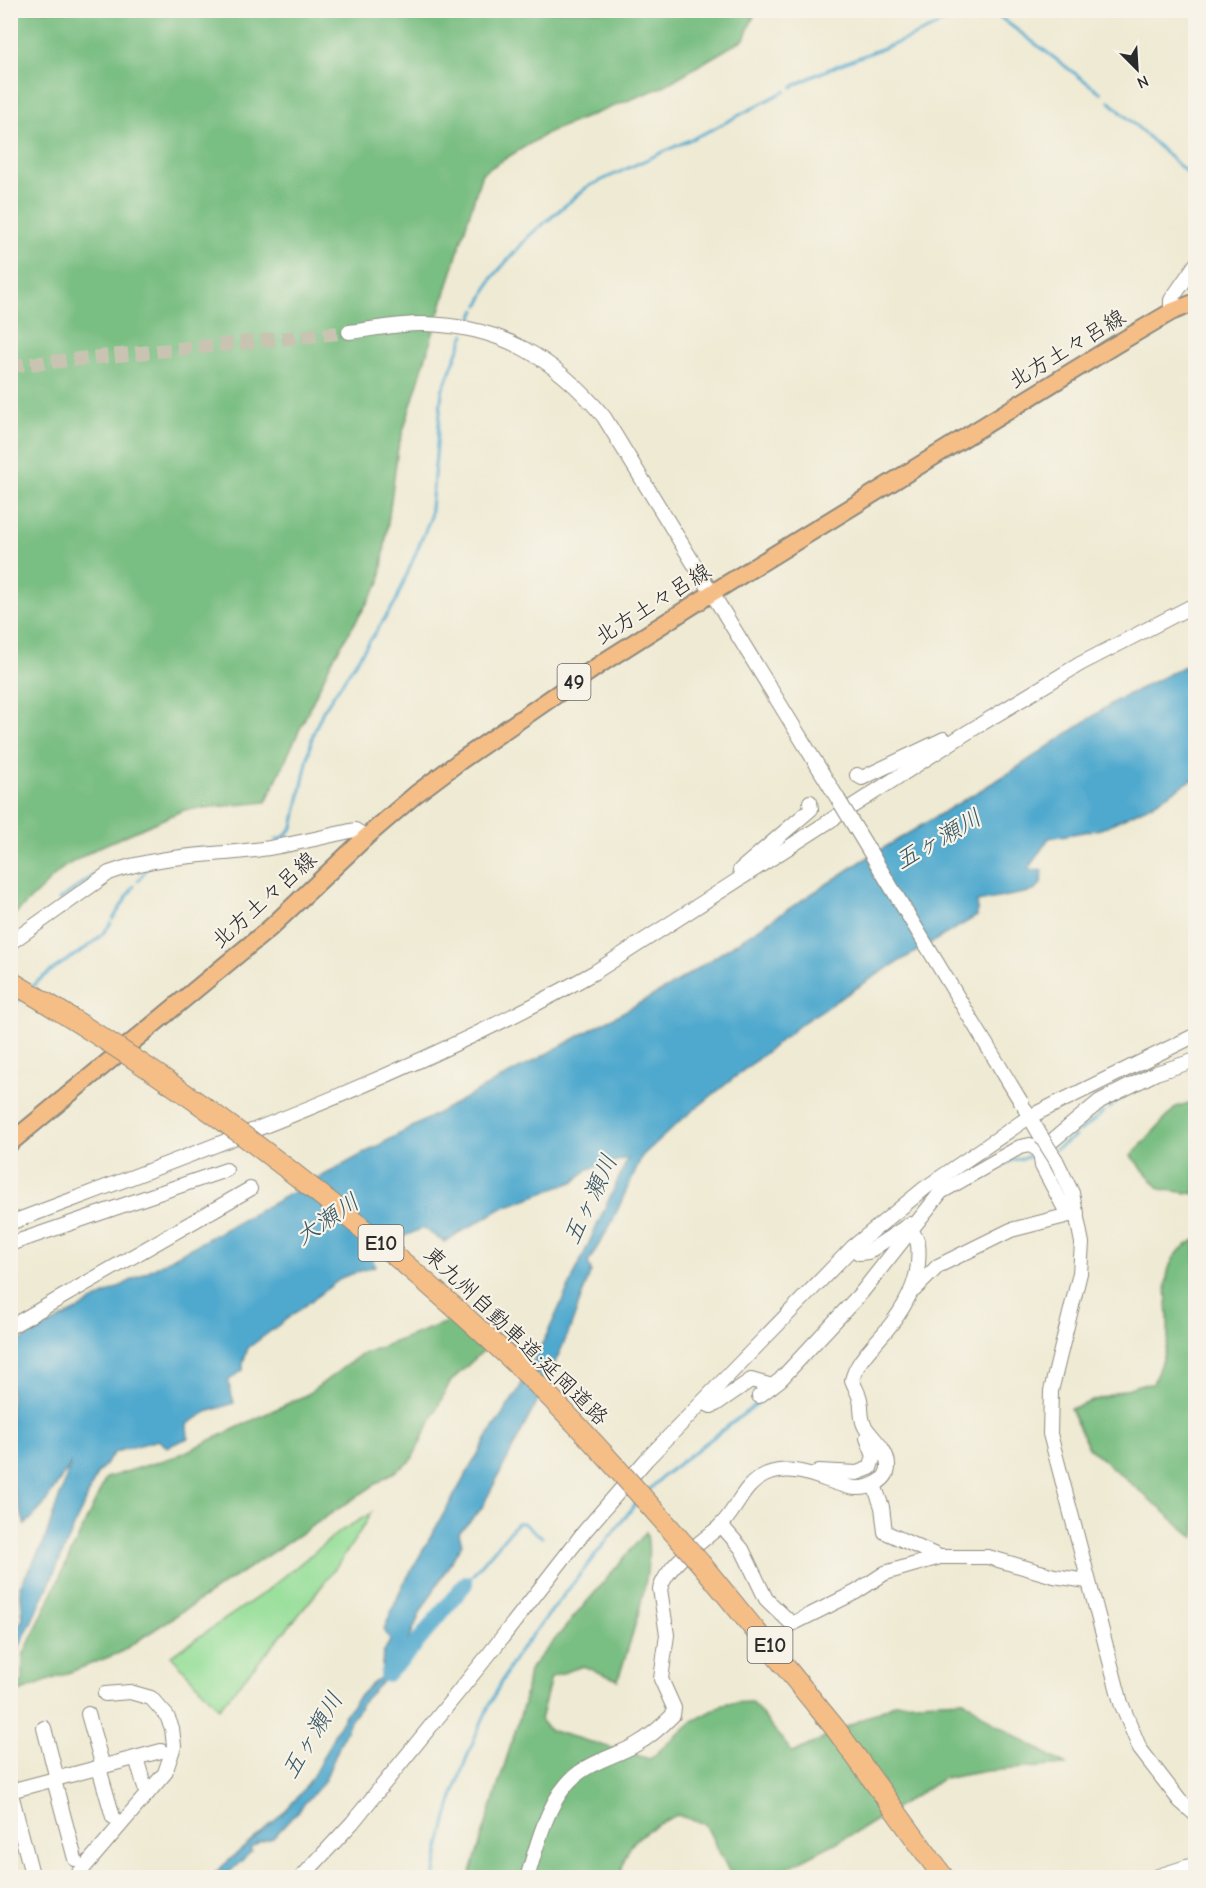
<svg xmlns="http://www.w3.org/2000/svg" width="1206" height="1888" font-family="'Comic Neue','Klee One',sans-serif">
<rect width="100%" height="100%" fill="#f7f3e8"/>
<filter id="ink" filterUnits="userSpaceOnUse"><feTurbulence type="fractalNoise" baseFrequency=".0167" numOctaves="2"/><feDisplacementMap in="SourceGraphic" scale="12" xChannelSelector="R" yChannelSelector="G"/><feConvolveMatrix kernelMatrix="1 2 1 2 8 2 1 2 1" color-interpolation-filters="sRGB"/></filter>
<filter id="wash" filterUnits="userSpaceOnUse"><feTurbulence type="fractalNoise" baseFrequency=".008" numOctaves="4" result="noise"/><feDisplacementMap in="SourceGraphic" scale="24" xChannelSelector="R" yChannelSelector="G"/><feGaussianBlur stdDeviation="1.35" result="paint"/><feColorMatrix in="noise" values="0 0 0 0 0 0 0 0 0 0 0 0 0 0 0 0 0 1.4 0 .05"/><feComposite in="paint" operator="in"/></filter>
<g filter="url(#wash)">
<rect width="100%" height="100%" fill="#efead3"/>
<path fill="#97df9a" stroke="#618562" stroke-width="1.5" d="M371,1513C331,1584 271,1646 219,1708L171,1656L265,1592L339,1532Z"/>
<g fill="#79be82" stroke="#527456" stroke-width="1.5">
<polygon points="11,11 756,11 744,39 662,87 549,132 482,173 398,448 380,582 331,662 266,802 184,810 97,848 64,867 11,918"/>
<polygon points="1195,1101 1195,1194 1160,1189 1131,1156 1176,1107"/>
<path d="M1195,1240V1538L1089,1448L1070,1409L1138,1385L1153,1384C1157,1371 1164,1357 1167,1344C1174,1306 1149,1263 1195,1240Z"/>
<polygon points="452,1320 483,1351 450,1382 411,1461 119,1653 11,1695 11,1685 23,1682 23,1656 106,1478 177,1456 308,1394 360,1355"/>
<path d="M646,1532C657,1568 629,1644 618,1680L583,1666L551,1677L540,1720L549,1730L650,1759L693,1721L727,1703L752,1702L793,1753L896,1703L964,1700L995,1724L1066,1765L986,1771L942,1779L860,1830L787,1868L745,1877H732L705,1824L677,1815C646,1830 624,1839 621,1877L469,1878L524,1703L529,1670Z"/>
</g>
<path fill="#50a9ce" stroke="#3e6a7c" stroke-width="1.5" d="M1195,661V778L1149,806L1101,829L1049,838L1028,869L1043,871L1041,884L1034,891L977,902V916L886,969L805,1021L680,1121L642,1156L612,1222L588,1263L591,1271L568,1334L537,1402L481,1509L459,1533L462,1544L421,1611L405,1649L388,1676L365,1699L350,1721L324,1782L273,1838L259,1842L250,1849L252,1851L224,1877H202L213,1875C245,1844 284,1819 309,1782C336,1740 338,1708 381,1677L383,1653L390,1641L384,1629L403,1585L491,1431L518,1391L548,1332L628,1158L588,1169L575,1181L502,1208L444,1242L423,1228L370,1251L375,1266L343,1277L248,1348L243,1362V1370L228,1381L234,1403L207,1412L187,1424L188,1438L167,1447L158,1440L115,1452L96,1476L49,1585L12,1662L16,1676L11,1678L10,1639L23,1619L20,1586L44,1542L71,1463L43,1506L25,1525L11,1482V1346L669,987L862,861L1009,773L1117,700Z"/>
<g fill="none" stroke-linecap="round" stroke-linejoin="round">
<g stroke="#50a9ce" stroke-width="3">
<polyline points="993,12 1101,93"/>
<polyline points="942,23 965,10"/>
<path d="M792,87C838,61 890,49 938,25"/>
<polyline points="1109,101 1196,181"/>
<polyline points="479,305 492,278 529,236 587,187 713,129 785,91"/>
<polyline points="469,325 476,310"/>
<polyline points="276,840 284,837 293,827 313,734 323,711 395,603 430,519 442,391 465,334"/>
<polyline points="108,867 148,854 201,848"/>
<polyline points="138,881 148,867"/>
<polyline points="59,900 102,870"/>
<polyline points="113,919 134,886"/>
<path d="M32,987C55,962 92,952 111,923"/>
<polyline points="10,1008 23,996"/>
<polyline points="1109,1108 1122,1097"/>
<polyline points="1079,1132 1104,1112"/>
<polyline points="1056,1149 1075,1136"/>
<polyline points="994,1170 1013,1160 1032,1156"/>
<polyline points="648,1491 664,1475 762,1400"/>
<polyline points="465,1584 517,1523 523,1523 542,1537"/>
<path d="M434,1878C446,1801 476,1723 516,1656L637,1502"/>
</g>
<polyline stroke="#50a9ce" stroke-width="16" points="387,1674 411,1650 465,1584"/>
</g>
</g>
<g filter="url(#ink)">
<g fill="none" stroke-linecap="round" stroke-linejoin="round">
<g stroke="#c8c4b1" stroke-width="14" stroke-dasharray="14 7" stroke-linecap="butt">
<polyline points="10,366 349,332"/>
<polyline points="764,697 781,687"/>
</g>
<g stroke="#8d8a7f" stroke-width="16">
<g id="minor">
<polyline points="1171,312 1171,300 1196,264"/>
<path d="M349,332C373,329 398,324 422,324C500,325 555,358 604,417L838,799"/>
<polyline points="857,775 862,778 944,739"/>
<polyline points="740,870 811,809 810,802"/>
<path d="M10,943L109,873C157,855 205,856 255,850C288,846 322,837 355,830L366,837"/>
<polyline points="1025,1109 1042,1138"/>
<polyline points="1040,1151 1042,1166 1068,1215"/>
<polyline points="1056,1160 1072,1193 1082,1243 1080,1273 1051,1391 1050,1434 1121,1703 1140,1749 1180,1801 1196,1815"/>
<path d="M10,1223C209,1148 409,1077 595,972L963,735L1080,664L1196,604"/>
<polyline points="10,1244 226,1170"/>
<polyline points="853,1247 859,1253 868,1252 910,1224"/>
<polyline points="914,1290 938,1266 1011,1230 1077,1213"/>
<polyline points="10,1327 250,1189"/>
<polyline points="759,1396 780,1380 862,1292 941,1192 1020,1147 1030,1145 1040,1151 1100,1101 1156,1073 1196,1060"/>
<polyline points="703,1402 711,1406 716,1404 751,1380 772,1386"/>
<polyline points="819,1471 857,1473 870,1468 874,1456 867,1438"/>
<polyline points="874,1485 882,1507 885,1532 940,1557"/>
<polyline points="721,1525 742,1549 766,1599 792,1624 856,1592 885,1573 940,1557 988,1557 1054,1576 1087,1581"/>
<polyline points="88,1714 103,1767"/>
<polyline points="44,1728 57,1779"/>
<polyline points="136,1758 147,1794"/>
<polyline points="99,1768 113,1817"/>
<polyline points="54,1780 75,1859"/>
<polyline points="10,1790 33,1878"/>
<polyline points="10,1791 161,1751"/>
<polyline points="75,1878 165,1773 174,1746 172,1728 167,1716 151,1698 130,1692 105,1694"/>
<polyline points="301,1878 352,1823 490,1653 584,1532 647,1459 853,1247 925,1188 1029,1117 1196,1035"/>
<path d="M527,1878C538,1843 548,1795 580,1772C598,1759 619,1755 637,1744C650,1737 662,1726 673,1715L674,1708L661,1679L667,1635L660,1589C668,1564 699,1544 719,1527C738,1510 741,1485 767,1474C799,1462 827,1484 855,1488C869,1489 889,1481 888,1465C887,1449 873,1439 865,1427C859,1416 863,1407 859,1396C857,1391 854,1385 852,1380C856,1364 867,1353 877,1341C897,1319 915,1294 918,1264C919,1249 920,1241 910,1229"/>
<polyline points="1152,1878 1196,1864"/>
</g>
</g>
<g stroke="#8d8a7f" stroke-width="20">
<polyline id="major" points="10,1143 270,928 366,837 416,794 460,761 605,661 712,593 1115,345 1171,312 1196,302"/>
</g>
<g stroke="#8d8a7f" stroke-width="22">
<polyline id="highway" points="702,1565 835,1728 944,1878"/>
</g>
<use href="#minor" stroke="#fff" stroke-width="14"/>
<use href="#major" stroke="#f6be87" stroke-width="16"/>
<use href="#highway" stroke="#f6be87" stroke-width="20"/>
<g stroke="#8d8a7f" stroke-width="16" stroke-linecap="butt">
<g id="minor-bridge">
<polyline points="838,799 1021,1102"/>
<polyline points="1042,1138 1056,1160"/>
</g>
</g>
<g stroke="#8d8a7f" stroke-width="22" stroke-linecap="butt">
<path id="highway-bridge" d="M10,981C190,1087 357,1215 509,1357C578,1422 640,1494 702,1565"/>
</g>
<use href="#minor-bridge" stroke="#fff" stroke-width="14"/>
<use href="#highway-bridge" stroke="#f6be87" stroke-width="20"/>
</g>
</g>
<g text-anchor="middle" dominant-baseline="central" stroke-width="4.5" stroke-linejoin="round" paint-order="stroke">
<g fill="#f7f3e8" stroke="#686764" stroke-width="1.5">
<rect x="557.5" y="664" width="33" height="36" rx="4.5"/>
<rect x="358.5" y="1225" width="45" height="36" rx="4.5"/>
<rect x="747.5" y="1627" width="45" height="36" rx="4.5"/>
</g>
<g font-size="21" font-weight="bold" fill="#2b2b2b">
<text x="574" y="682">49</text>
<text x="381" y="1243">E10</text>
<text x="770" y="1645">E10</text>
</g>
<g font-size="22" fill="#2b2b2b" stroke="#f7f3e8">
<text transform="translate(1067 349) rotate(-31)">北方土々呂線</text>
<text transform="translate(653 604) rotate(-32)">北方土々呂線</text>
<text transform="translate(264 900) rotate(-42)">北方土々呂線</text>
<text transform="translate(516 1336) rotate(44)">東九州自動車道;延岡道路</text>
</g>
<g font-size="24" font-style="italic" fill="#385764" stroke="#f7f3e8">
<text transform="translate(938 839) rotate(-30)">五ヶ瀬川</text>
<text transform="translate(590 1199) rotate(-65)">五ヶ瀬川</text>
<text transform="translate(327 1219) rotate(-34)">大瀬川</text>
<text transform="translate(312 1735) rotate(-59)">五ヶ瀬川</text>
</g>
</g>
<rect width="1206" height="1888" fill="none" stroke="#f7f3e8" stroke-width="36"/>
<g transform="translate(1137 69) rotate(156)" stroke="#f7f3e8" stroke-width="4.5" paint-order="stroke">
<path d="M0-4.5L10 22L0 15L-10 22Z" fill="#2b2b2b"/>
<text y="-9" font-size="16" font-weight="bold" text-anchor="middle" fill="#2b2b2b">N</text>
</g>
</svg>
